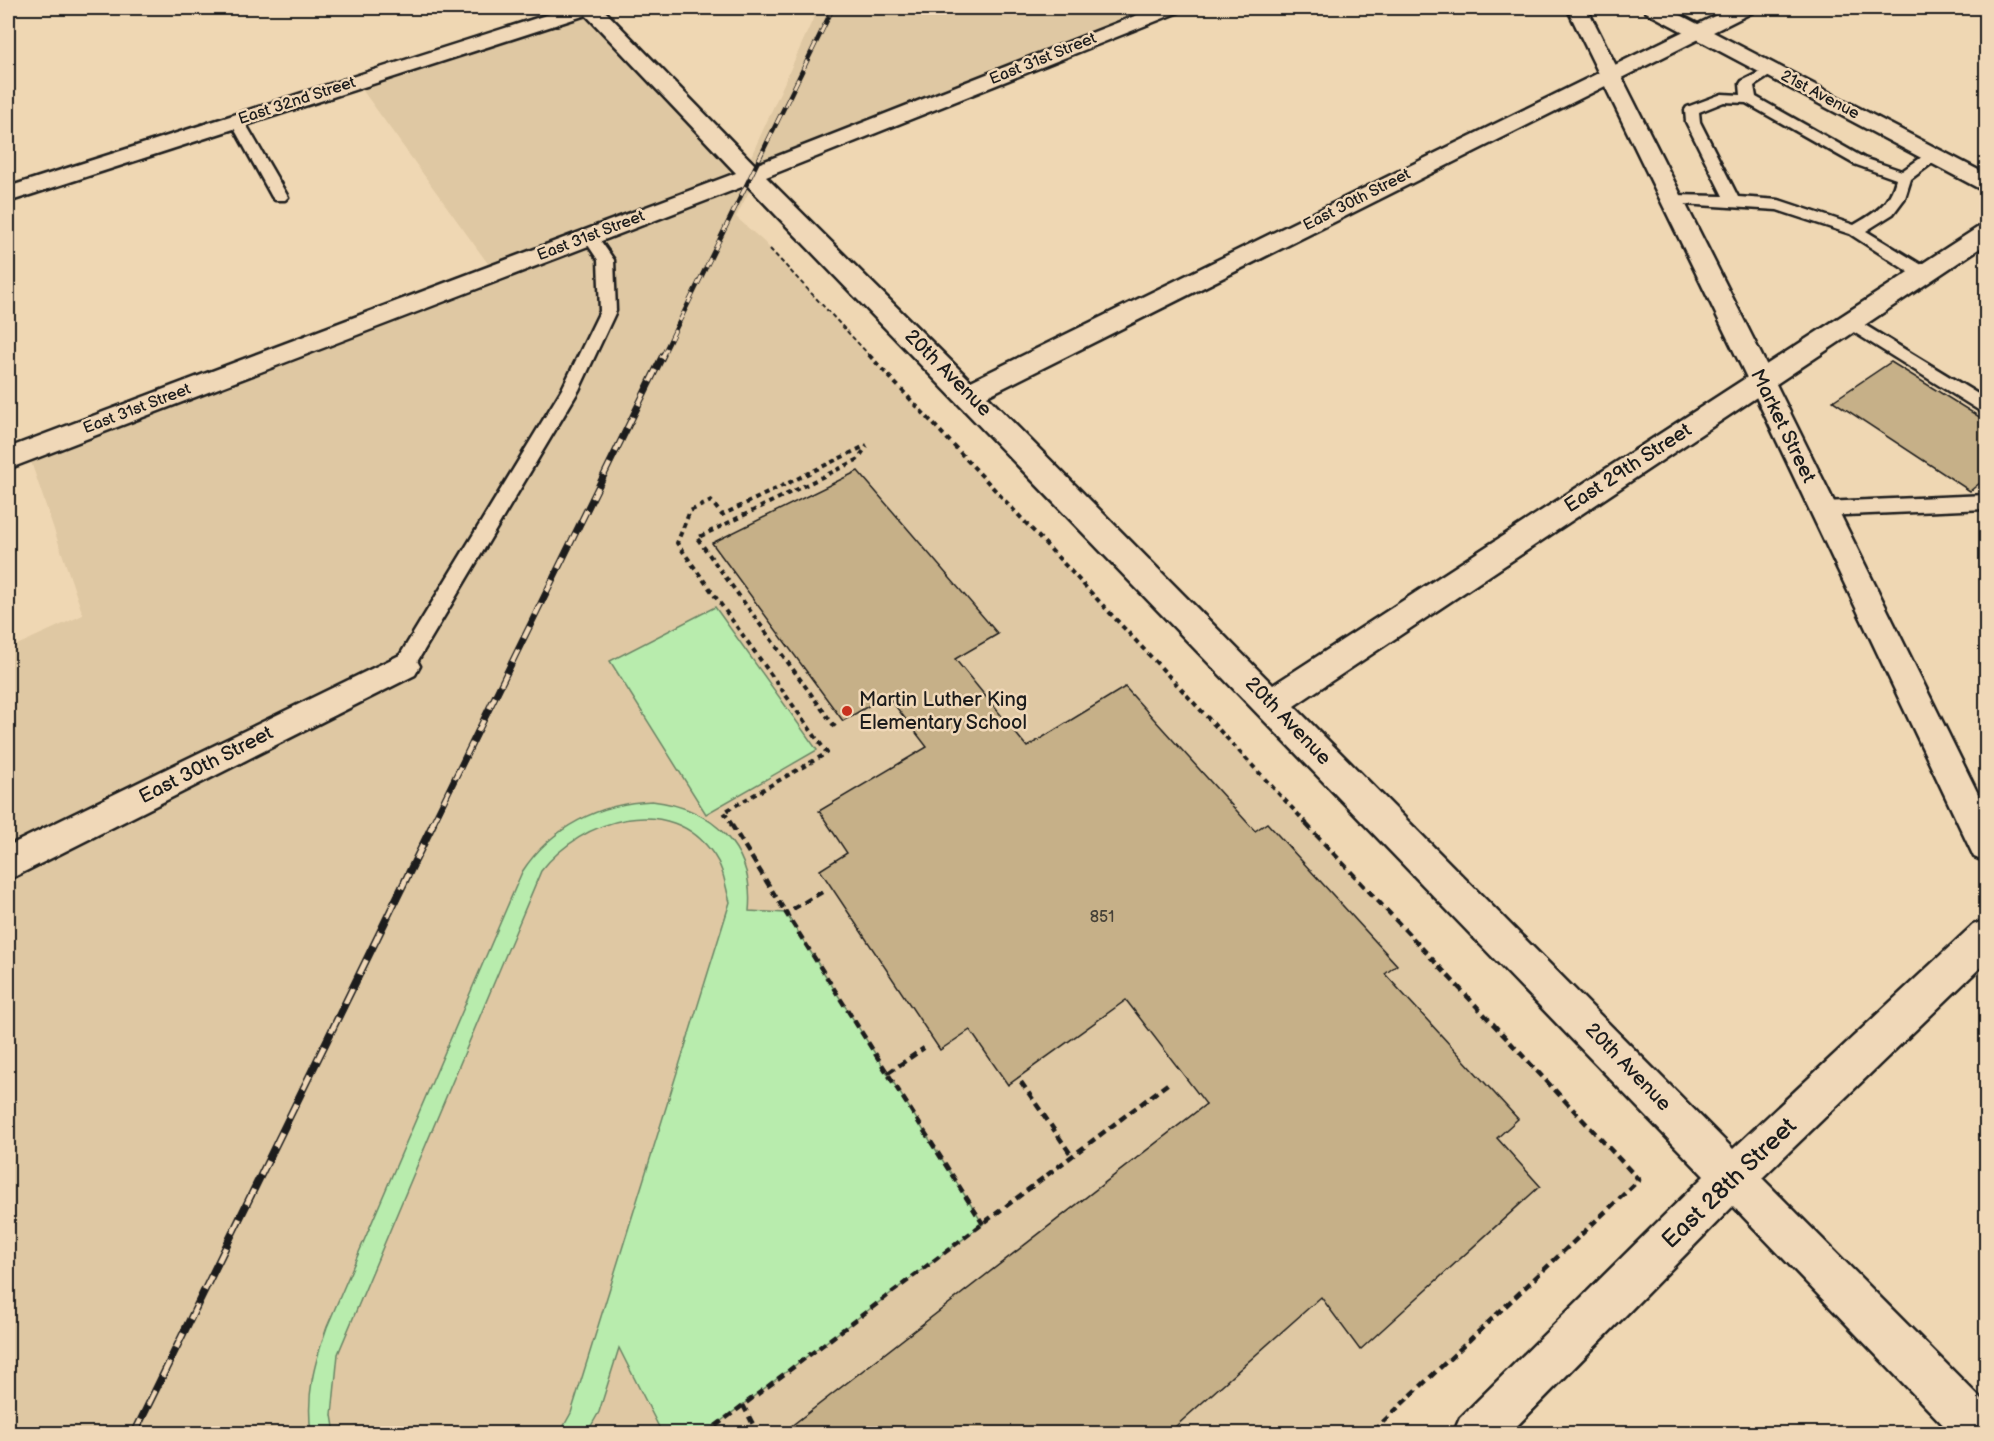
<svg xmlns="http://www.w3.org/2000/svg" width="1994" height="1441" font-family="'Balsamiq Sans',sans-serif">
<rect width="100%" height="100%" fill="#efd7b3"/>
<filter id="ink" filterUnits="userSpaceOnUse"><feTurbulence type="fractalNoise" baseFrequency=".0167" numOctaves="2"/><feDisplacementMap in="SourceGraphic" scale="12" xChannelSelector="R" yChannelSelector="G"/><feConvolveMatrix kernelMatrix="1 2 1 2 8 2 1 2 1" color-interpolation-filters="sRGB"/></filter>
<g filter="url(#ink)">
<path fill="#dfc8a3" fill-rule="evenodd" d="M567,8H592L749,161L818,8H1169L759,172L736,217L764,242L1639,1180L1370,1433H8V649L83,615L27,450L489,265L353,77ZM648,394L291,1122H290L611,469Z"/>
<g fill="#b8ecad" stroke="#6a8464" stroke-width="1.5">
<polygon points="715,607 817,750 706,814 610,661"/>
<path d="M652,801C712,808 755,847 749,911L786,913L983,1224L705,1433H662L619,1348L599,1412L587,1433H560L571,1413L730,902C725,886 724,869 714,855C671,791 581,819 541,871L338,1354L332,1415L335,1433H311C306,1393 314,1365 327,1327L522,872C551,827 600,803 652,801Z"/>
</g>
<g fill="#c6b088" stroke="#1c1c1c" stroke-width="1.5">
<polygon points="1891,362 1986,421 1986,478 1970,491 1833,401"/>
<polygon points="858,471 998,634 955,659 1027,747 1125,687 1255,831 1267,823 1397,965 1385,974 1518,1119 1497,1138 1540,1186 1360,1350 1321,1297 1167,1434 781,1434 1206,1104 1126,1000 1008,1085 970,1030 940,1050 820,870 847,853 819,811 927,747 887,695 843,721 712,543"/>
</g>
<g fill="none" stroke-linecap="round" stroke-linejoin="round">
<g stroke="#1c1c1c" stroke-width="5">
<g id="service">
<path d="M1772,66L1779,70L1754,86L1756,97L1864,158L1902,171L1929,152H1939L1941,155L1939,158L1911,179L1905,198L1893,214L1866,231L1930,270L1932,274L1930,278H1918L1850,234L1777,210L1667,203L1664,200L1672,195L1723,196L1686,122L1685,110L1687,107L1722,94L1741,95L1740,84L1742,81ZM1724,102L1746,103L1854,164L1896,179C1890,204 1875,213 1854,225L1779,200L1738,197L1700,122L1699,112Z"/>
<polygon points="237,117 244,121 288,197 285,200 275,200 272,197 230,121"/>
<polygon points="590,231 595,233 614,260 616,311 579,390 411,672 404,674 397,672 394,666 397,660 562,389 600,311 598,260 582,236"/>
<polygon points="1850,316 1986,399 1986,413 1980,411 1844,326 1842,322 1844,318"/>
<polygon points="1986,495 1986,509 1823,516 1816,514 1814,509 1816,504 1823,502"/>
</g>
</g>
<g stroke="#1c1c1c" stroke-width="5">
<g id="minor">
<polygon points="568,8 602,8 755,165 1155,8 1182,8 1179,12 766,177 971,381 1731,8 1756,8 1753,12 987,396 1273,685 1977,228 1986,225 1986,244 1294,706 1733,1149 1973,925 1986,920 1986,962 1762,1178 1986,1404 1986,1434 1952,1434 1733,1206 1509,1434 1453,1434 1460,1418 1704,1176 747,185 8,469 8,448 736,173 586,15 8,202 8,187"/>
<polygon points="404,653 415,657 420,666 415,675 8,880 8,846"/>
</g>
</g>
<g stroke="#1c1c1c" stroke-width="5">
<polygon id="tertiary" points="1643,8 1667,8 1986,174 1986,190 1978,188 1646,12"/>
</g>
<g stroke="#1c1c1c" stroke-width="5">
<polygon id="secondary" points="1567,8 1587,8 1774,380 1986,810 1986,862 1974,857 1748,380"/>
</g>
<polyline stroke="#1c1c1c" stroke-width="2" stroke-dasharray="4.5 3" stroke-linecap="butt" points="770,249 871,357"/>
<g stroke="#1c1c1c" stroke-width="4" stroke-dasharray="5 4.5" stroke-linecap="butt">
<polyline points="869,355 1308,825"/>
<polyline points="835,727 697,538 857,460 867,446"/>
<polyline points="732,825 724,812 827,753 677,543 690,511 711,501 722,515 867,445"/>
</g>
<g stroke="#1c1c1c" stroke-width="4.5" stroke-dasharray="8 5" stroke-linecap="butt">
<polyline points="731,824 786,913"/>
<polyline points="1306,824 1639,1180 1370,1434"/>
<polyline points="822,892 786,913 983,1224"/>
<polyline points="888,1073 924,1048"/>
<polyline points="1021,1082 1072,1156"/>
<polyline points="743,1405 758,1434"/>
<polyline points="705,1434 1170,1082"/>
</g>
<use href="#service" fill="#f0d8b8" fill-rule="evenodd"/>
<use href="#minor" fill="#f0d8b8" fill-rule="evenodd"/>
<use href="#tertiary" fill="#f0d8b8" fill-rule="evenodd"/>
<use href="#secondary" fill="#f0d8b8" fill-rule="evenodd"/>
<g stroke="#1c1c1c" stroke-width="4.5">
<polyline id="rail-far2" points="662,357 833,8"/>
</g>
<g stroke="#1c1c1c" stroke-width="7">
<polyline id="rail-far1" points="432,825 663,355"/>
</g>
<g stroke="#1c1c1c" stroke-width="8">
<polyline id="rail" points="134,1434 433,824"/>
</g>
<use href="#rail-far2" stroke="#f0d8b8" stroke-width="3" stroke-dasharray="10" stroke-linecap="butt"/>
<use href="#rail-far1" stroke="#f0d8b8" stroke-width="4.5" stroke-dasharray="13" stroke-linecap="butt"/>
<use href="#rail" stroke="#f0d8b8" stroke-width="5" stroke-dasharray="16" stroke-linecap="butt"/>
</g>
</g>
<circle fill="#c8321e" stroke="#f0d8b8" stroke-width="2" cx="847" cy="711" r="6"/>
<g text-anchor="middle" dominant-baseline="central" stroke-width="5" stroke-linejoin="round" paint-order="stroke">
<g font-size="16" fill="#1c1c1c" stroke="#f0d8b8">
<text transform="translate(1043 59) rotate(-22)">East 31st Street</text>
<text transform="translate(1820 95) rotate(28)">21st Avenue</text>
<text transform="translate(297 101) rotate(-18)">East 32nd Street</text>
<text transform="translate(1357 200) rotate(-27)">East 30th Street</text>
<text transform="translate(591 236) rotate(-21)">East 31st Street</text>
<text transform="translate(137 409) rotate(-21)">East 31st Street</text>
</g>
<g font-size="16" fill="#464137">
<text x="1102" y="917">851</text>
</g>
<g font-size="20" fill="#1c1c1c" stroke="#f0d8b8">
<text transform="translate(948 373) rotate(45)">20th Avenue</text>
<text transform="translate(1783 426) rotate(64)">Market Street</text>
<text transform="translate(1628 468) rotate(-33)">East 29th Street</text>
<text transform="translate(1288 721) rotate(46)">20th Avenue</text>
<text transform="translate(206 765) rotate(-27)">East 30th Street</text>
<text transform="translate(1628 1067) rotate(46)">20th Avenue</text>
</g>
<g font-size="20" fill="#1c1c1c" stroke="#f0d8b8" text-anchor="start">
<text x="859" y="700">Martin Luther King<tspan x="859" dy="23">Elementary School</tspan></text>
</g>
<g font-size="24" fill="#1c1c1c" stroke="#f0d8b8">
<text transform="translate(1729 1183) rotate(-44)">East 28th Street</text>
</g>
</g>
<rect width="1994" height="1441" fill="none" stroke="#f0d8b8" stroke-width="30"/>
<rect x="15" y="15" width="1964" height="1411" fill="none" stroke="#1c1c1c" stroke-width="2" filter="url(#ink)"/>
</svg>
